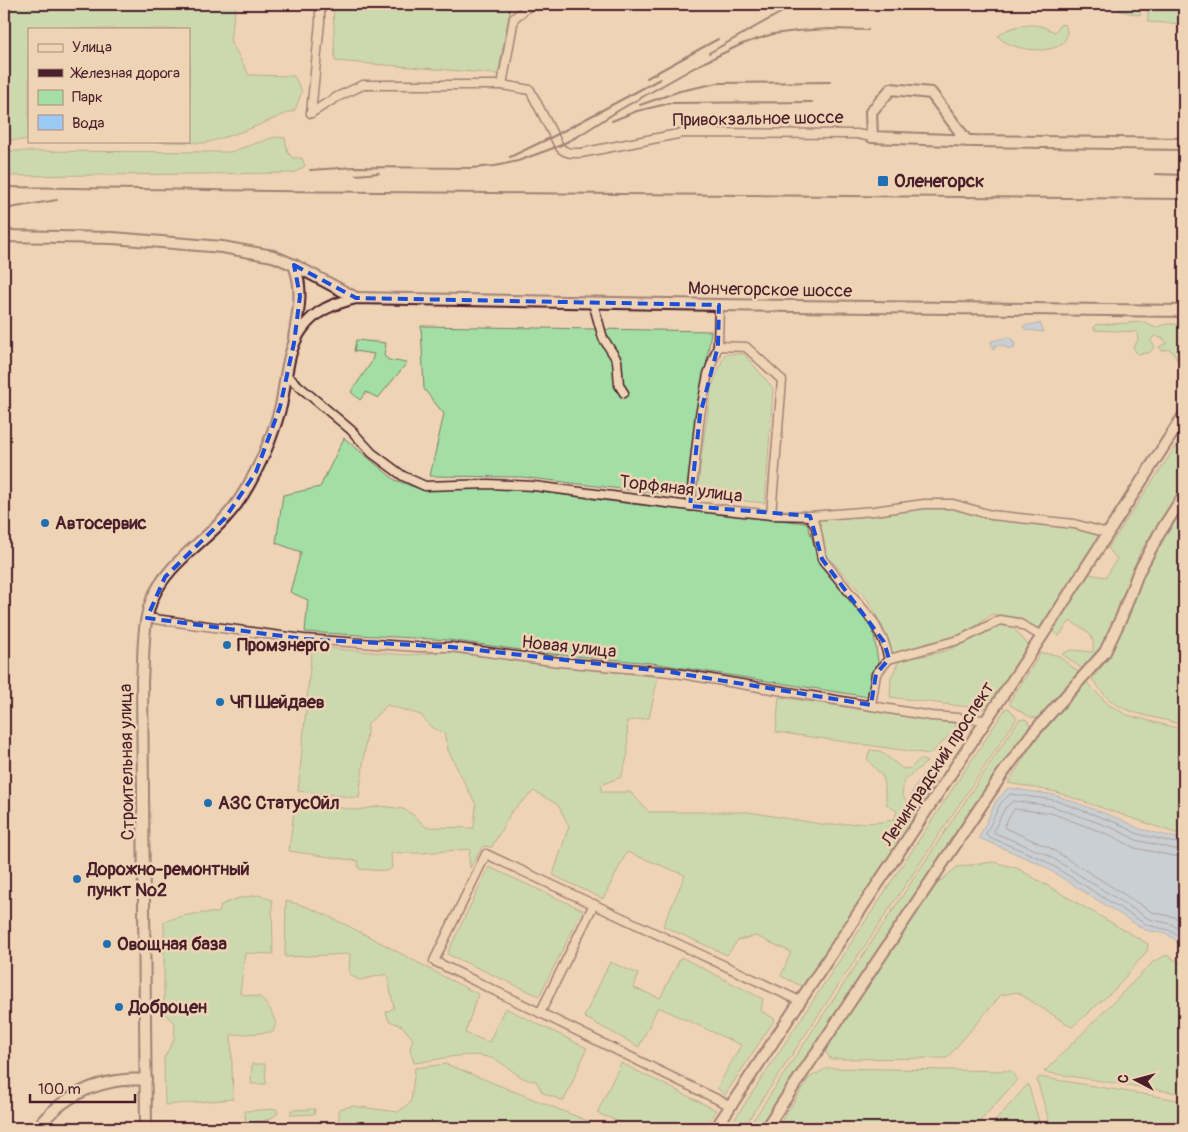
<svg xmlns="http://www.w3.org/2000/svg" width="1188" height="1132" font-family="Pangolin,sans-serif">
<rect width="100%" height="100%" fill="#eed3b5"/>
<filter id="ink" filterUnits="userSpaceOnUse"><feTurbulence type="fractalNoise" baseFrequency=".02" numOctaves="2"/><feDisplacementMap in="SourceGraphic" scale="10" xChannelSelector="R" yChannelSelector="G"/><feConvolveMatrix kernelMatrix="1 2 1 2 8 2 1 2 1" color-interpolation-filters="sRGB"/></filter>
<g filter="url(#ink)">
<g fill="#a3dfa5" stroke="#767f68">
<polygon points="4,4 236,4 230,40 249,75 294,76 302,91 295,110 244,131 206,143 116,141 189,141 189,29 29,29 29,140 4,140"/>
<polygon points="333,4 511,4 498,74 335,61"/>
<polygon points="1120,4 1141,4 1140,15 1120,11"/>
<polygon points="1148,4 1184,4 1184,24 1148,22"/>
<path d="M1065,24C1079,60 1010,53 998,36C1007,27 1028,23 1040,26C1045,27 1050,30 1055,32L1060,25Z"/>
<polygon points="275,137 285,138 288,153 293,158 302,158 305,166 294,173 4,176 4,151 230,152"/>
<path d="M1145,322L1155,328C1165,323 1174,323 1184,326V336L1180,345L1184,349V362L1177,360L1174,353L1169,349L1162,351L1159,347L1167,343L1164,339L1155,336L1150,340L1155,346L1149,353L1137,354L1133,347L1138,341L1137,332L1094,330L1095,325Z"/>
<polygon points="421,326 711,331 688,497 522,477 430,476 444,414 424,389"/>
<polygon points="356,340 386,343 384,356 389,360 407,363 378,398 366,392 360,400 351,392 371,363 374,354 354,351"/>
<polygon points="725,354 744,354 773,388 765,503 697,496 702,450 712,386"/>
<path d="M1184,434V485L1140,552L1103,647L1084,670L1062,654L1071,650L1093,652C1095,632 1086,631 1070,621L1059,636L1052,631L1088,574L1106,577L1117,559L1108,548Z"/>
<polygon points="344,438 395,480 422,490 482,487 533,491 632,504 807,523 820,563 873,629 878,661 868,692 869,697 652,663 542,653 449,640 305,632 308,600 290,592 301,552 276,543 283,495 320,487"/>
<polygon points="954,507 1101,533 1038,631 1017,619 992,614 975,627 935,646 890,655 883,628 868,600 826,555 815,517 870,516 913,508"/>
<path d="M1182,512H1184V725C1162,718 1128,715 1110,700C1103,694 1098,686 1092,679L1109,658L1149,559Z"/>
<polygon points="1002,623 1012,626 1028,645 992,710 890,697 891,677 899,661 946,651 985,633"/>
<polygon points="312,647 408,655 446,652 658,677 649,718 627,721 628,754 621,777 601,785 602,792 630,792 649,812 749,812 826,825 881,822 894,820 897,811 887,805 883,777 867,759 870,750 880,751 903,769 911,768 920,759 927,762 904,780 902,795 915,811 907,832 879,875 802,986 781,976 791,952 756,936 738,940 727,955 663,926 685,875 627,852 603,899 553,875 569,826 558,805 534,791 511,812 492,847 483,846 470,868 469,858 470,849 422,853 391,853 392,868 388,871 359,869 358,861 289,851 295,802 358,810 381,806 403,809 413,815 426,827 474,828 476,805 448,750 444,733 432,728 421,715 387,705 368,724 359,798 298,791"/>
<polygon points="1041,653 1057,655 1081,674 1044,716 1032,718 1010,705 1010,701"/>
<polygon points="1086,682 1109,705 1127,715 1184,730 1184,833 1178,834 1056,792 1008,783 1032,745"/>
<polygon points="779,697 957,724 953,732 930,754 776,732"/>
<polygon points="1006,708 1009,708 1017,718 743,1128 729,1128"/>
<polygon points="1025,719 1028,721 1030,727 762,1128 748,1128 1019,720"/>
<polygon points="993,862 1017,868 1148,944 1147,951 1115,989 1072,1027 1017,992 1001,995 947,1058 830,1059 824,1048 937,884 957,867"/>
<polygon points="489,867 583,910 539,996 447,954"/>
<path d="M258,895L272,900L273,954L245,953L240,994L260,997L270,1009L276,1023L273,1032L231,1035L233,1099L165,1105L164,1058L174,1040L175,1024L164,1013V922C182,915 200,912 219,913L221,905L236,899Z"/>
<path d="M286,901C306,905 324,914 342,923C388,945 432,972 478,994L465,1033L489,1042L505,1008L587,1048L564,1101L543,1093L536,1081C519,1081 511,1067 496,1060C473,1049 439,1060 414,1063L410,1049L413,1039L402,1026L389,1021L386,1012L394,1008L387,974L359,980L349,974L350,954L285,957Z"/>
<polygon points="1167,955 1184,965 1184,1094 1044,1072 1154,961"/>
<polygon points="681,957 763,999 761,1011 775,1019 725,1095 717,1088 741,1045 658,1007 639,1047 584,1017 610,962 638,974 634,988 660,998"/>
<polygon points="621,1063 716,1110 704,1128 635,1128 597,1113"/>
<polygon points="252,1064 265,1064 266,1084 251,1084"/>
<polygon points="446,1064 605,1128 339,1128 339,1109 352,1106 398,1112 411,1102 415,1068"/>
<polygon points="827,1068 1011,1071 1017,1080 974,1128 777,1128 809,1078"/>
<polygon points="1039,1077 1184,1101 1184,1128 1051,1128 1037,1080"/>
<polygon points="1028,1084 1041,1128 989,1128"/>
<polygon points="277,1109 277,1114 270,1119 252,1123 252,1128 246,1128 245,1111"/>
<polygon points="315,1109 314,1114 291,1115 291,1110"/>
</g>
<g fill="#9bcaf7" stroke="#7b86a5">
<polygon points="1040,323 1044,332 1026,330 1023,326"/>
<polygon points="1009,337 1013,340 1013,343 1015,343 1014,349 1012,347 1009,349 1004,346 995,345 994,349 992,348 991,341"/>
<polygon points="924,772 934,772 936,779 925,799 919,805 914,803 910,796"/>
<polygon points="1008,788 1055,795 1120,819 1140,829 1177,838 1184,837 1184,946 1167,934 1145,930 1040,864 979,838 996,801"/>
</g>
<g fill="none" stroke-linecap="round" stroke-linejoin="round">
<g stroke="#6a637d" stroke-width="1">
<polyline points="1184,842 1176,843 1138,834 1117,823 1054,800 1010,794 1000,804 986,834 987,836 1042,859 1147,925 1169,930 1184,940"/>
<polyline points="1184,848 1175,849 1136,840 1115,829 1052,806 1013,801 1005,808 994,830 995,833 1046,854 1149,919 1171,924 1184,932"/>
<polyline points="1184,856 1174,856 1135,848 1112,836 1051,813 1014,809 1004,826 1005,828 1050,848 1152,912 1174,917 1184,923"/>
</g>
<g stroke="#4a1f2b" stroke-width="11">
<g id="street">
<polyline points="502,85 514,18 532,4"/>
<path d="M311,113L337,97L363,85H502L530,90L559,146C564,154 572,153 581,153L683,133L857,134L872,137"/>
<polyline points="311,113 320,22 320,4"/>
<polyline points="593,303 603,338 617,360 619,385 624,393"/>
<polyline points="718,346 746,347 782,380 771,515"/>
<polyline points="287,376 351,430 372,453 403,476 425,486 489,484 534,486 690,506 771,515 810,516 874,511 924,504 953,504 991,515 1074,524 1108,533"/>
<polyline points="690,506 700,415 708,374 718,346 719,305"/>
<polyline points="810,516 816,527 822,559 873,621 884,642 889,659 876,674 871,705"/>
<polyline points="147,618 304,639 417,647 451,647 559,662 670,672 931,716 986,720"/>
<polyline points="889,659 962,639 1000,620 1018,623 1042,636"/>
<polyline points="540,1013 594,904"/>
<polyline points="731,1106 434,961 486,854 800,1001"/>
</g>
</g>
<g stroke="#4a1f2b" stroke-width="14">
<g id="secondary">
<polyline points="967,141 931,93 891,89 871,112 872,137 975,141 1184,144"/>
<polyline points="4,236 113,238 222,247 273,256 294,265 356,298"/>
<path d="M294,265C304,289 298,313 294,338"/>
<path d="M37,1128C55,1105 82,1087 111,1082C123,1079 135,1080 146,1079"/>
<path d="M146,1128L142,681C144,655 142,627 151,602C165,565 201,545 226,517C238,504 247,489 255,473C266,452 275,428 281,406C286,382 287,349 302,329C316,310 333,304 356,298L719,305L1184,311"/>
<polyline points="716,1128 1042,636 1184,415"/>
<polyline points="766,1128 1003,773 1031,735 1105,652 1122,616 1138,573 1159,534 1184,495"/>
</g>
</g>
<use href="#street" stroke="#eed3b5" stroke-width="8"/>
<use href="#secondary" stroke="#eed3b5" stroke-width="10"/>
<g stroke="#4a1f2b" stroke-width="2">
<polyline points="709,53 796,4"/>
<polyline points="647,78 718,39"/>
<polyline points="640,105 680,91 718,83 830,82"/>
<polyline points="612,121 637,111 671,103 812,102"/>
<polyline points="510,157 554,136 660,79"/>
<polyline points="310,170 355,167 471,168 495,166 518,161 559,146 580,135 621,109 699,65 742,44 773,34 797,31 829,29 868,30"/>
<polyline points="1155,174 1184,175"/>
<polyline points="356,175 379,173"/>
<polyline points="4,187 271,191 1184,199"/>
<polyline points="4,209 57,200"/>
</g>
</g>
</g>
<path d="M0 0H1188V1132H0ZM294,265L356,298L719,305L718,346L700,415L690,506L810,516L822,559L884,642L889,659L876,674L871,705L670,672L451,647L304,639L147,618L165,577L225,518L256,472L280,407L294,343L300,296Z" fill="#eed3b5" fill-opacity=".55" fill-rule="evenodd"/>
<path fill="none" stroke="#1d4ed8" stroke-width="4" stroke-dasharray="10 6" stroke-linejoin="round" d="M294,265L356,298L719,305L718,346L700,415L690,506L810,516L822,559L884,642L889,659L876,674L871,705L670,672L451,647L304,639L147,618L165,577L225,518L256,472L280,407L294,343L300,296Z"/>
<g fill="#1f6fb2" stroke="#eed3b5" stroke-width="2">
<rect x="877" y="175" width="12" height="12" rx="2.5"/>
<circle cx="45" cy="523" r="5"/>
<circle cx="227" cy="645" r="5"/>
<circle cx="220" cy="702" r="5"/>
<circle cx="208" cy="803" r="5"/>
<circle cx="77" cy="879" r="5"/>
<circle cx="107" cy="944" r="5"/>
<circle cx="119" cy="1007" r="5"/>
</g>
<g text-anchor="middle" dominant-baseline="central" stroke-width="5" stroke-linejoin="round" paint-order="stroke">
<g font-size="18" fill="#4a1f2b" stroke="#eed3b5">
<text transform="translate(758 119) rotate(-1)">Привокзальное шоссе</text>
<text transform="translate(770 290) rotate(1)">Мончегорское шоссе</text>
<text transform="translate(681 489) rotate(7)">Торфяная улица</text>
<text transform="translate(569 647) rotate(6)">Новая улица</text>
<text transform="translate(127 762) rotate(-91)">Строительная улица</text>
<text transform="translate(938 764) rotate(-57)">Ленинградский проспект</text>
</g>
<g font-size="18" font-weight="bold" fill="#4a1f2b" stroke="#eed3b5" text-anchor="start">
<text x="894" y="181">Оленегорск</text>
<text x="55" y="523">Автосервис</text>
<text x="237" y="645">Промэнерго</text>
<text x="230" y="702">ЧП Шейдаев</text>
<text x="218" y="803">АЗС СтатусОйл</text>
<text x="87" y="869">Дорожно-ремонтный<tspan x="87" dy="21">пункт №2</tspan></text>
<text x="117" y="944">Овощная база</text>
<text x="129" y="1007">Доброцен</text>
</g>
</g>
<rect width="1188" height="1132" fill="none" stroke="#eed3b5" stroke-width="20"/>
<rect x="10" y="10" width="1168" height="1112" fill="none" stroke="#4a1f2b" stroke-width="2" filter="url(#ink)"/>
<rect x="28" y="28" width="162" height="115" fill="#eed3b5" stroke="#ac8b7e"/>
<rect x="38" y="44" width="25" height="8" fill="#eed3b5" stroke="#ac8b7e"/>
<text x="72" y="52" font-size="15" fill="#4a1f2b">Улица</text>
<rect x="38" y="69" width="25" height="8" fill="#4a1f2b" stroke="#ac8b7e"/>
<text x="72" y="78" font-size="15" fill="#4a1f2b">Железная дорога</text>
<rect x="38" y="90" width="25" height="15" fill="#a3dfa5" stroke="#ac8b7e"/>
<text x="72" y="102" font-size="15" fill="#4a1f2b">Парк</text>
<rect x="38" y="115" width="25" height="15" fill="#9bcaf7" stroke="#ac8b7e"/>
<text x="72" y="128" font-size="15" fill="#4a1f2b">Вода</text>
<g transform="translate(1136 1080) rotate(276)" stroke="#eed3b5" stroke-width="4" paint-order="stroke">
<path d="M0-4L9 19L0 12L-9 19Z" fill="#4a1f2b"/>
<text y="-8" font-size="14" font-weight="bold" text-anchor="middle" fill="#4a1f2b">С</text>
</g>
<path d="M30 1094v8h105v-8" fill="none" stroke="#4a1f2b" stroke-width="2.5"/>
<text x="38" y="1094" font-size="15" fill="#4a1f2b" stroke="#eed3b5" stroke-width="4" paint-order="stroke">100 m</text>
</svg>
